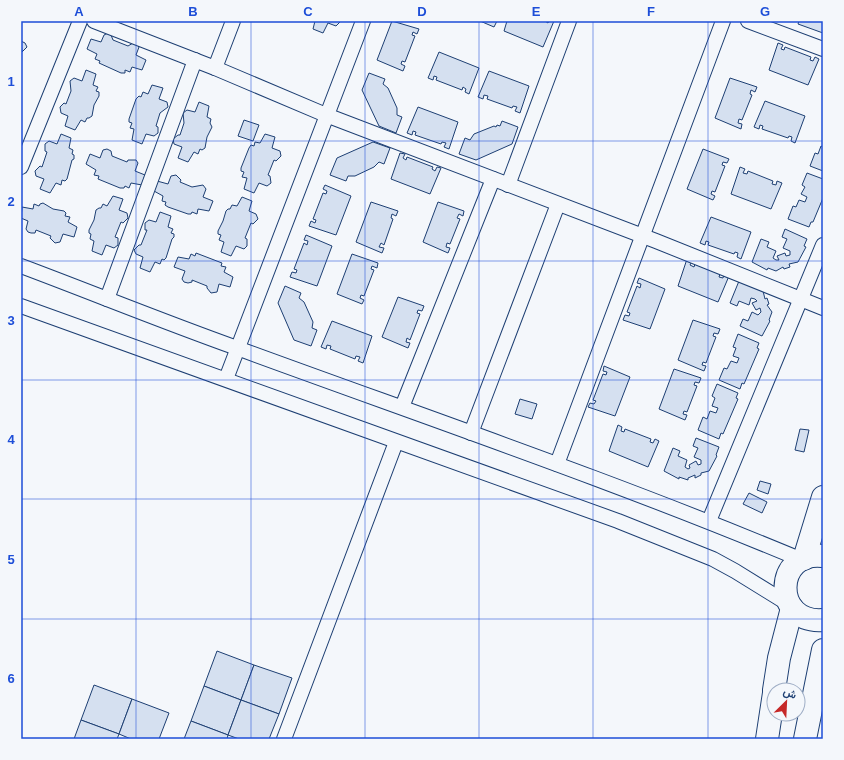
<svg xmlns="http://www.w3.org/2000/svg" width="844" height="760" font-family="Helvetica,Vazirmatn,sans-serif">
<rect width="100%" height="100%" fill="#f4f7fb"/>
<g fill="#d5e0f0" stroke="#1d3f73">
<polygon points="315,21 340,21 340,22 336,26 328,23 323,33 313,29"/>
<polygon points="392,21 419,29 417,34 413,32 412,35 415,36 405,62 402,61 401,64 405,66 403,71 377,60"/>
<polygon points="480,21 497,21 494,27"/>
<polygon points="507,21 545,21 548,23 549,21 554,21 543,47 504,31"/>
<polygon points="799,21 823,21 823,33 798,24"/>
<polygon points="108,33 111,35 113,40 128,46 133,43 137,45 139,47 136,55 146,60 142,70 132,67 130,72 125,70 125,73 121,73 99,63 100,61 95,59 97,54 87,49 91,39 101,42 104,35"/>
<polygon points="21,41 25,43 27,47 22,52"/>
<polygon points="778,43 783,45 781,49 784,50 785,47 811,57 810,60 813,61 815,57 819,59 808,85 769,70"/>
<polygon points="439,52 479,68 469,94 465,92 466,89 463,87 462,90 436,80 437,77 434,76 433,80 428,78"/>
<polygon points="86,70 96,74 93,85 98,87 96,91 99,92 99,96 94,105 92,116 89,118 87,118 85,122 81,120 75,130 65,126 68,116 61,113 60,107 64,103 66,104 71,91 70,81 74,78 82,81"/>
<polygon points="489,71 529,86 520,113 515,111 517,107 513,106 512,108 487,99 488,96 484,95 483,99 478,97"/>
<polygon points="369,73 385,79 383,84 388,88 397,108 397,115 402,117 396,133 379,126 362,90"/>
<polygon points="730,78 757,87 755,92 751,90 750,94 752,95 742,120 739,119 738,123 742,124 741,129 715,118"/>
<polygon points="152,85 163,88 159,99 167,102 168,107 160,113 156,126 158,127 158,133 154,136 146,134 142,144 132,140 134,129 130,128 132,123 129,122 129,119 136,99 139,96 141,97 143,92 148,94"/>
<polygon points="765,101 805,116 795,143 791,141 792,137 789,136 788,138 762,129 763,126 760,125 759,129 754,127"/>
<polygon points="199,102 209,106 207,117 211,119 210,123 212,127 207,137 205,148 202,150 200,149 198,154 194,152 188,162 178,158 182,147 174,144 173,139 178,135 180,135 184,123 183,113 187,110 195,112"/>
<polygon points="418,107 458,122 449,149 444,147 446,143 442,142 441,144 415,135 416,132 413,131 412,135 407,133"/>
<polygon points="244,120 259,125 253,141 238,136"/>
<polygon points="502,121 518,127 512,144 476,160 459,154 465,138 470,140 474,134 494,126 496,127 497,125 500,126"/>
<polygon points="61,134 71,138 69,148 73,150 72,154 74,155 74,159 72,160 67,179 65,181 62,180 61,185 56,183 50,193 40,189 44,179 36,176 35,171 40,166 42,167 47,152 45,151 45,144 49,141 57,144"/>
<polygon points="265,134 275,137 272,148 280,151 281,156 276,161 274,160 268,175 270,176 271,183 267,186 259,183 254,193 244,189 247,178 242,177 244,172 241,171 241,168 249,148 251,145 254,146 255,142 260,143"/>
<polygon points="373,142 390,148 384,164 379,162 374,167 355,176 348,176 346,181 330,175 337,158"/>
<polygon points="821,146 823,147 823,171 810,166 815,153 818,154"/>
<polygon points="107,149 111,151 112,156 127,162 128,160 136,160 138,163 135,171 145,175 142,185 131,183 129,188 125,186 124,188 120,188 98,179 99,176 94,175 96,170 86,164 90,154 100,158 103,150"/>
<polygon points="703,149 729,159 727,163 723,162 722,165 725,166 715,192 712,191 711,194 715,196 713,200 687,189"/>
<polygon points="400,153 405,154 403,158 406,160 407,157 433,167 432,169 435,171 437,167 441,168 430,194 391,179"/>
<polygon points="740,167 745,169 743,173 747,174 748,171 773,181 772,184 776,185 777,181 782,183 771,209 731,194"/>
<polygon points="807,173 823,179 823,198 813,222 811,222 809,227 788,219 793,206 796,207 799,200 805,202 807,197 801,194 805,187 802,185"/>
<polygon points="176,175 181,180 180,182 192,187 203,185 206,189 203,197 213,201 209,211 198,209 197,214 192,212 191,214 188,214 168,207 165,205 166,202 162,201 163,196 154,191 157,181 168,184 171,176"/>
<polygon points="325,185 351,196 336,235 309,226 311,221 315,223 316,220 313,219 323,193 326,194 327,191 323,189"/>
<polygon points="113,196 123,199 119,210 127,213 128,218 123,223 121,222 115,237 118,238 118,245 114,248 106,245 102,255 92,251 94,241 90,239 91,234 89,233 89,230 94,220 96,210 99,208 101,208 103,204 107,206"/>
<polygon points="242,197 252,201 249,211 256,214 258,219 253,224 251,223 245,238 247,239 247,246 244,249 236,246 231,256 221,252 224,242 219,240 221,235 218,234 218,231 223,221 226,211 228,209 230,209 232,205 237,206"/>
<polygon points="371,202 398,211 396,216 392,214 391,218 393,219 384,245 381,243 379,247 384,248 382,253 356,242"/>
<polygon points="438,202 464,211 463,216 459,214 457,218 460,219 450,244 447,243 446,247 450,248 448,253 423,242"/>
<polygon points="43,203 53,209 64,211 66,213 65,216 70,217 68,222 77,227 74,237 63,234 60,242 55,243 50,238 51,236 36,230 35,233 31,233 28,232 26,229 28,221 21,218 22,207 33,209 34,204 39,206 40,204"/>
<polygon points="160,212 171,216 168,227 173,229 171,233 174,234 174,237 172,239 166,258 164,260 162,259 160,264 155,262 150,272 140,268 143,257 136,254 134,250 139,245 141,245 147,230 145,230 145,223 149,220 156,222"/>
<polygon points="711,217 751,232 741,259 737,257 738,253 735,252 734,254 708,245 709,242 706,241 705,245 700,243"/>
<polygon points="785,229 807,239 804,246 806,247 798,262 789,264 790,267 784,269 783,267 776,271 768,268 767,270 752,262 761,239 769,242 767,247 776,251 773,258 776,260 779,260 777,256 785,253 786,256 790,255 790,251 783,248 787,239 782,237"/>
<polygon points="306,235 332,246 317,286 290,277 292,272 296,273 297,270 294,269 304,243 307,245 308,241 304,240"/>
<polygon points="196,253 222,263 221,266 226,267 224,272 233,277 230,287 219,284 217,292 211,293 207,288 207,286 192,280 192,282 188,283 184,282 182,279 185,271 174,267 178,257 189,259 191,254 195,256"/>
<polygon points="352,254 378,263 377,268 372,266 371,269 374,270 364,296 361,295 360,298 364,300 362,304 337,294"/>
<polygon points="687,259 692,261 690,265 694,267 695,264 720,274 719,277 723,278 724,274 729,276 718,302 678,286"/>
<polygon points="639,278 665,289 650,329 623,320 625,315 629,316 630,313 627,312 637,286 640,288 641,284 637,283"/>
<polygon points="739,281 763,291 765,299 767,298 769,304 767,305 772,312 769,320 770,321 762,336 740,326 743,319 748,321 752,312 758,315 761,312 760,308 756,310 752,303 757,301 755,299 751,298 749,305 739,301 737,306 730,303"/>
<polygon points="285,286 301,293 299,298 304,302 313,322 312,328 317,330 311,346 294,340 278,303"/>
<polygon points="398,297 424,306 422,311 418,310 417,313 420,314 410,340 407,338 406,342 410,343 408,348 382,337"/>
<polygon points="693,320 720,329 718,334 714,333 713,336 716,337 706,363 703,362 702,365 706,366 704,371 678,360"/>
<polygon points="332,321 372,336 363,363 358,361 360,357 356,356 355,359 330,349 331,346 327,345 326,349 321,347"/>
<polygon points="738,334 759,343 757,348 759,349 744,384 742,383 740,389 719,380 724,368 727,369 731,361 737,363 739,358 733,356 736,348 733,347"/>
<polygon points="604,366 630,377 615,416 588,407 590,403 594,404 596,401 593,400 603,374 606,375 607,372 603,371"/>
<polygon points="674,369 701,378 699,383 695,382 694,385 697,386 687,412 684,411 683,414 687,415 685,420 659,409"/>
<polygon points="717,384 738,393 736,398 738,399 723,434 721,433 719,439 698,430 703,417 707,419 710,411 716,413 718,408 712,406 715,398 712,396"/>
<polygon points="520,399 537,404 532,419 515,414"/>
<polygon points="618,425 622,427 621,431 624,432 625,429 651,439 650,442 653,443 655,439 659,441 648,467 609,451"/>
<polygon points="800,429 809,430 804,452 795,450"/>
<polygon points="696,438 719,447 716,455 717,456 709,471 701,473 701,475 695,478 695,475 688,478 688,480 679,477 679,479 664,471 673,448 680,451 678,456 687,460 685,467 688,469 690,468 689,465 696,461 698,465 701,464 701,460 694,457 698,448 693,446"/>
<polygon points="760,481 771,484 768,494 757,490"/>
<polygon points="749,493 767,502 762,513 743,504"/>
<polygon points="217,651 254,665 241,700 204,686"/>
<polygon points="254,665 292,678 279,714 241,700"/>
<polygon points="94,685 132,699 119,734 81,720"/>
<polygon points="204,686 241,700 228,735 191,721"/>
<polygon points="132,699 169,713 159,739 131,739 119,734"/>
<polygon points="241,700 279,714 269,739 239,739 228,735"/>
<polygon points="81,720 119,734 117,739 74,739"/>
<polygon points="191,721 228,735 227,739 184,739"/>
</g>
<g fill="none" stroke-linecap="round" stroke-linejoin="round">
<g stroke="#1d3f73" stroke-width="16">
<g id="minor">
<polyline points="94,21 215,68 326,115 656,241 823,308"/>
<polyline points="748,21 823,49"/>
<polyline points="215,68 233,21"/>
<polyline points="21,167 80,21"/>
<polyline points="508,185 569,21"/>
<path d="M21,266C93,293 164,322 237,348C425,417 616,482 802,560"/>
<polyline points="107,299 195,60"/>
<polyline points="21,306 618,521 713,559 735,571 790,605"/>
<polyline points="226,379 363,21"/>
<polyline points="402,407 493,179"/>
<polyline points="471,433 558,204"/>
<polyline points="557,464 723,21"/>
<polyline points="709,521 823,245"/>
<polyline points="284,739 396,442"/>
</g>
</g>
<g stroke="#1d3f73" stroke-width="24">
<g id="trunk">
<path d="M823,556C774,550 772,624 823,620"/>
<polyline points="804,559 823,497"/>
<polyline points="774,690 779,658 792,608"/>
<polyline points="767,739 774,693"/>
<polyline points="805,739 823,650"/>
</g>
</g>
<use href="#minor" stroke="#f4f7fb" stroke-width="14"/>
<use href="#trunk" stroke="#f4f7fb" stroke-width="22"/>
</g>
<path fill="none" stroke="#1d4ed8" stroke-width="1" stroke-opacity="0.55" d="M136,21V739M251,21V739M365,21V739M479,21V739M593,21V739M708,21V739M21,141H823M21,261H823M21,380H823M21,499H823M21,619H823"/>
<rect width="844" height="760" fill="none" stroke="#f4f7fb" stroke-width="44"/>
<g transform="translate(786 702) rotate(24)"><circle r="19" fill="#f4f7fb" stroke="#9eadc5"/>
<path d="M0-3L7 15L0 10L-7 15Z" fill="#c62828"/>
<text y="-6" font-size="11" font-weight="bold" text-anchor="middle" fill="#1d3f73">ش</text>
</g>
<rect x="22" y="22" width="800" height="716" fill="none" stroke="#1d4ed8" stroke-width="1.5"/>
<g font-size="13" text-anchor="middle" font-weight="bold" fill="#1d4ed8">
<text x="79" y="16">A</text>
<text x="193" y="16">B</text>
<text x="308" y="16">C</text>
<text x="422" y="16">D</text>
<text x="536" y="16">E</text>
<text x="651" y="16">F</text>
<text x="765" y="16">G</text>
<text x="11" y="86">1</text>
<text x="11" y="206">2</text>
<text x="11" y="325">3</text>
<text x="11" y="444">4</text>
<text x="11" y="564">5</text>
<text x="11" y="683">6</text>
</g>
</svg>
